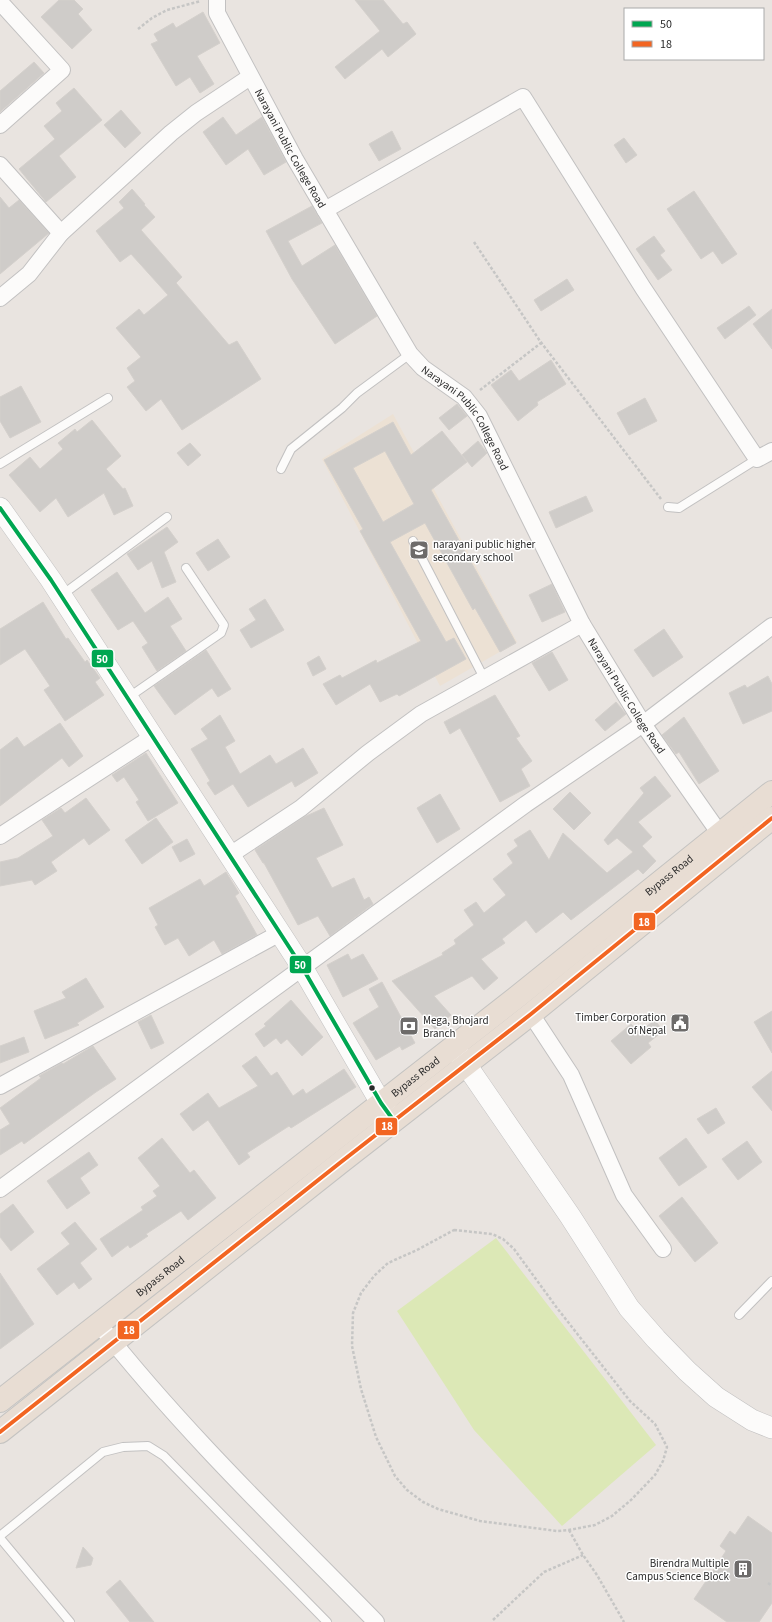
<svg xmlns="http://www.w3.org/2000/svg" width="772" height="1622" font-family="'Source Sans 3',sans-serif">
<rect width="100%" height="100%" fill="#e9e4e0"/>
<polygon fill="#ece1d4" points="393,414 517,642 440,686 322,459"/>
<polygon fill="#dce8b6" points="496,1238 656,1445 562,1526 474,1430 397,1311"/>
<g fill="#cfccc9" stroke="#d4d0cc" fill-rule="evenodd">
<polygon points="59,0 74,0 83,9 78,14 92,30 72,49 41,17"/>
<polygon points="355,0 383,0 403,24 407,22 416,34 388,57 382,49 345,79 335,67 380,31"/>
<polygon points="203,12 220,43 197,56 214,84 200,93 190,77 176,86 151,44 158,41 154,34 173,23 176,28"/>
<polygon points="34,62 44,73 0,112 0,91"/>
<polygon points="74,88 102,120 59,156 76,177 46,202 19,169 55,139 44,126 62,111 56,103"/>
<polygon points="121,110 141,133 125,148 104,125"/>
<polygon points="223,117 236,135 262,117 286,162 264,175 248,149 226,165 203,132"/>
<polygon points="392,131 401,149 379,161 369,144"/>
<polygon points="624,138 637,155 626,163 614,145"/>
<polygon points="132,189 145,204 144,205 155,217 141,230 182,277 176,283 229,345 237,341 261,379 182,430 161,399 146,411 127,387 135,381 127,368 141,357 116,328 139,309 144,315 168,295 131,254 120,262 96,231 124,208 119,202"/>
<polygon points="694,191 737,254 722,264 713,251 701,259 667,209"/>
<polygon points="0,197 9,208 19,200 49,233 0,274"/>
<polygon points="312,206 322,223 288,241 302,266 335,245 377,316 335,344 292,279 266,231"/>
<polygon points="654,236 665,251 660,255 672,270 658,280 636,249"/>
<polygon points="567,279 574,290 541,311 534,300"/>
<polygon points="749,306 756,315 725,339 717,328"/>
<polygon points="772,309 772,349 753,324"/>
<polygon points="551,360 566,384 537,402 538,405 518,421 491,385 511,370 519,381"/>
<polygon points="21,386 41,422 10,438 0,421 0,397"/>
<polygon points="645,398 657,421 629,435 617,413"/>
<polygon points="457,404 467,416 449,430 439,418"/>
<polygon points="92,420 121,456 106,469 123,489 125,488 133,506 114,515 104,493 68,517 56,498 40,512 9,475 30,457 40,469 63,449 58,443 75,429 77,432"/>
<path d="M393,422L411,455L442,431L467,462L431,490L516,643L500,652L475,608L473,610L425,523L390,542L446,642L454,638L466,659L399,696L397,694L380,702L370,684L336,705L323,684L340,675L342,678L376,660L377,663L421,641L360,531L363,529L324,460ZM385,451L414,504L383,522L353,468Z"/>
<polygon points="478,441 487,453 472,467 462,455"/>
<polygon points="190,443 201,455 188,466 177,453"/>
<polygon points="586,496 593,511 556,528 549,512"/>
<polygon points="167,527 178,542 164,552 176,582 162,588 152,561 138,570 127,554"/>
<polygon points="218,539 230,557 208,571 196,553"/>
<polygon points="117,572 145,613 168,597 182,619 170,626 186,651 157,671 142,647 148,643 133,621 118,630 91,590"/>
<polygon points="552,584 565,612 542,622 529,595"/>
<polygon points="265,599 284,630 251,648 240,630 256,620 249,609"/>
<polygon points="43,602 66,639 68,638 85,662 87,660 100,678 95,682 104,695 65,721 44,690 50,686 25,649 0,665 0,629"/>
<polygon points="664,629 683,657 653,677 634,650"/>
<polygon points="206,650 231,689 218,697 212,688 175,715 154,686"/>
<polygon points="552,652 568,680 549,691 532,663"/>
<polygon points="319,656 326,669 313,676 307,663"/>
<polygon points="768,676 772,684 772,711 743,724 729,693 745,685 747,688"/>
<polygon points="495,695 520,736 516,738 532,761 521,769 530,786 500,802 460,728 450,734 444,722"/>
<polygon points="616,702 626,714 605,731 595,720"/>
<polygon points="220,715 235,741 225,747 240,774 270,755 276,764 303,748 318,773 295,787 292,781 248,807 233,784 215,795 207,783 210,781 191,749 208,739 201,729"/>
<polygon points="684,717 719,771 699,784 679,752 676,754 662,735"/>
<polygon points="60,723 83,756 69,767 62,758 0,806 0,750 17,737 24,747"/>
<polygon points="146,753 178,803 148,821 136,802 139,800 124,777 117,782 112,775"/>
<polygon points="655,776 671,796 638,822 652,837 642,846 656,861 643,874 638,869 571,920 563,912 536,933 526,920 502,939 505,943 481,959 498,978 484,990 472,976 434,996 451,1015 435,1029 392,981 443,955 442,953 456,944 454,940 474,925 464,910 476,902 484,913 506,895 493,879 513,863 507,854 518,846 514,840 530,830 549,860 563,833 607,873 633,852 617,838 608,845 604,840 644,793 640,788"/>
<polygon points="570,792 591,813 574,830 553,809"/>
<polygon points="440,794 460,829 437,843 417,808"/>
<polygon points="86,798 110,830 89,845 84,838 51,862 57,871 35,885 32,880 0,886 0,862 18,858 53,836 42,820 61,808 65,813"/>
<polygon points="324,808 343,845 316,858 332,888 354,878 364,900 369,897 373,904 330,936 318,916 298,925 264,863 263,863 255,850 304,817"/>
<polygon points="156,818 173,842 142,864 125,840"/>
<polygon points="187,839 195,854 180,862 172,847"/>
<polygon points="226,872 239,893 235,896 257,935 222,954 214,940 189,956 178,938 165,945 155,927 158,925 149,908 200,879 204,886"/>
<polygon points="348,954 351,960 363,954 378,979 343,997 327,965"/>
<polygon points="86,978 104,1007 77,1023 79,1025 45,1039 34,1011 66,998 62,992"/>
<polygon points="382,982 415,1043 402,1050 400,1046 376,1060 353,1023 379,1007 369,989"/>
<polygon points="291,1000 323,1037 302,1056 287,1039 281,1044 276,1038 264,1047 255,1034 266,1026 264,1024"/>
<polygon points="772,1011 772,1053 754,1022"/>
<polygon points="151,1015 164,1043 151,1049 138,1022"/>
<polygon points="655,1020 663,1031 648,1043 651,1047 631,1064 611,1041 631,1024 639,1032"/>
<polygon points="24,1037 29,1052 0,1063 0,1046"/>
<polygon points="93,1046 116,1079 96,1092 24,1144 22,1141 0,1155 0,1130 10,1124 0,1108 41,1078 39,1076 62,1063 63,1064"/>
<polygon points="256,1056 271,1076 277,1072 293,1096 303,1089 306,1094 344,1069 356,1087 291,1128 289,1126 247,1153 250,1157 239,1165 208,1120 193,1131 180,1114 208,1093 219,1108 258,1086 242,1066"/>
<polygon points="772,1071 772,1111 752,1087"/>
<polygon points="716,1108 725,1123 708,1134 697,1119"/>
<polygon points="162,1138 190,1173 194,1170 216,1198 188,1220 181,1211 146,1234 148,1236 130,1248 128,1245 112,1257 100,1239 143,1210 141,1207 157,1196 153,1191 160,1186 138,1158"/>
<polygon points="686,1138 707,1167 679,1186 659,1158"/>
<polygon points="747,1141 762,1162 738,1180 722,1159"/>
<polygon points="89,1152 98,1165 80,1178 90,1193 67,1209 47,1181"/>
<polygon points="682,1197 718,1243 695,1262 659,1216"/>
<polygon points="13,1204 34,1232 11,1251 0,1237 0,1214"/>
<polygon points="75,1222 97,1249 80,1263 92,1279 79,1289 74,1282 57,1295 37,1269 70,1244 61,1233"/>
<polygon points="0,1273 34,1324 0,1349"/>
<polygon points="748,1516 772,1533 772,1603 759,1622 727,1622 694,1599 726,1551 720,1546 730,1531 735,1535"/>
<polygon points="83,1547 93,1558 91,1565 76,1568"/>
<polygon points="120,1580 154,1622 130,1622 106,1592"/>
</g>
<g fill="none" stroke-linecap="round" stroke-linejoin="round">
<g stroke="#c2c1c1" stroke-width="10">
<g id="service">
<polyline points="0,464 108,398"/>
<polyline points="281,469 291,449 342,408 357,393 410,354"/>
<polyline points="668,507 679,508 757,459"/>
<polyline points="413,541 484,678"/>
<polyline points="62,595 167,517"/>
<polyline points="129,697 221,633 224,625 186,568"/>
<polyline points="739,1315 772,1281"/>
<polyline points="0,1536 103,1452 123,1447 148,1446 164,1456 327,1622"/>
<polyline points="0,1538 70,1622"/>
</g>
</g>
<g stroke="#c2c1c1" stroke-width="18">
<g id="minor">
<path id="s1" d="M217,0V13L295,159L410,354L423,368L464,397L479,416L582,624L643,724L720,834"/>
<polyline points="0,2 62,70 0,125"/>
<polyline points="0,165 61,233"/>
<polyline points="325,210 523,97 643,288 757,459 772,451"/>
<polyline points="0,298 29,274 61,233 171,133 196,113 250,77"/>
<polyline points="0,836 154,736"/>
<polyline points="230,855 301,808 368,753 421,714 582,624"/>
<polyline points="531,1014 571,1075 624,1195 663,1249"/>
<polyline points="0,1086 280,933"/>
<polyline points="0,1189 526,804 643,724 772,626"/>
<path d="M98,1323C182,1430 281,1525 376,1622"/>
</g>
</g>
<g stroke="#c2c1c1" stroke-width="22">
<g id="tertiary">
<polyline points="0,508 51,580 280,933 302,967 381,1103 391,1117"/>
<polyline points="456,1050 570,1216 629,1308 656,1339 687,1371 716,1397 752,1420 772,1428"/>
</g>
</g>
<g stroke="#c4c3c1" stroke-width="24">
<g id="trunk">
<path id="s2" d="M0,1401L517,997L772,792"/>
<polyline points="0,1432 341,1162 531,1014 772,818"/>
</g>
</g>
<g stroke="#c6c6c5" stroke-width="2.5" stroke-dasharray="3 2" stroke-linecap="butt">
<polyline points="138,29 152,18 167,10 201,1"/>
<polyline points="474,242 540,341 661,499"/>
<polyline points="480,390 541,343"/>
<polygon points="454,1230 492,1234 503,1239 514,1249 557,1308 630,1401 655,1424 667,1447 663,1461 655,1475 631,1500 612,1516 595,1525 569,1530 557,1531 480,1521 438,1509 423,1502 407,1490 395,1476 376,1437 361,1389 352,1346 353,1313 361,1293 374,1276 388,1263 417,1250"/>
<polyline points="569,1530 583,1555 597,1575 624,1622"/>
<polyline points="768,1583 772,1586"/>
<polyline points="493,1620 544,1572 583,1555"/>
</g>
<use href="#service" stroke="#fcfbfa" stroke-width="8"/>
<use href="#minor" stroke="#fcfbfa" stroke-width="16"/>
<use href="#tertiary" stroke="#fcfbfa" stroke-width="21"/>
<use href="#trunk" stroke="#e8ddd3" stroke-width="22"/>
<g stroke="#fff" stroke-width="7">
<polyline id="bus-1" points="0,508 51,580 280,933 302,967 381,1103 394,1121"/>
</g>
<g stroke="#fff" stroke-width="7">
<polyline id="bus-2" points="0,1432 341,1162 531,1014 772,818"/>
</g>
<use href="#bus-1" stroke="#00a651" stroke-width="4"/>
<use href="#bus-2" stroke="#f26522" stroke-width="4"/>
</g>
<defs>
<g id="school-square" transform="scale(1)"><rect x="-9" y="-9" width="18" height="18" rx="4" fill="#6d6b6a" stroke="#fff"/><path d="M0-5L7-2L0 1L-7-2ZM-4 1L0 2.5L4 1V4Q0 6-4 4Z" fill="#fff"/></g>
<g id="civic-square" transform="scale(1)"><rect x="-9" y="-9" width="18" height="18" rx="4" fill="#6d6b6a" stroke="#fff"/><path d="M-.6-6.5H3V-4.5H.6V-3L4-1V1h2V6H-6V1h2V-1L-.6-3ZM-1.2 2.5V6h2.4V2.5Z" fill="#fff"/></g>
<g id="bank-square" transform="scale(1)"><rect x="-9" y="-9" width="18" height="18" rx="4" fill="#6d6b6a" stroke="#fff"/><path d="M-6-4H6V4H-6ZM0-2.3a2.3 2.3 0 1 0 0 4.6a2.3 2.3 0 1 0 0-4.6Z" fill="#fff"/></g>
<g id="building-square" transform="scale(1)"><rect x="-9" y="-9" width="18" height="18" rx="4" fill="#6d6b6a" stroke="#fff"/><path d="M-4-6H4V6H1V3H-1V6H-4ZM-2.5-4.3h1.7v1.8h-1.7ZM.8-4.3h1.7v1.8H.8ZM-2.5-1h1.7V.8h-1.7ZM.8-1h1.7V.8H.8Z" fill="#fff"/></g>
</defs>
<g fill-rule="evenodd">
<use href="#school-square" x="419" y="550"/>
<use href="#civic-square" x="680" y="1023"/>
<use href="#bank-square" x="409" y="1026"/>
<use href="#building-square" x="743" y="1569"/>
</g>
<circle fill="#2a2a2a" stroke="#fff" stroke-width="1.5" cx="372" cy="1088" r="3.5"/>
<g text-anchor="middle" dominant-baseline="central" stroke-width="3" stroke-linejoin="round" paint-order="stroke">
<g font-size="11" fill="#2a2a2a" stroke="#fff">
<text stroke="none"><textPath href="#s1" startOffset="167">Narayani Public College Road</textPath></text>
<text stroke="none"><textPath href="#s1" startOffset="491">Narayani Public College Road</textPath></text>
<text stroke="none"><textPath href="#s1" startOffset="815">Narayani Public College Road</textPath></text>
<text stroke="none"><textPath href="#s2" startOffset="851">Bypass Road</textPath></text>
<text stroke="none"><textPath href="#s2" startOffset="527">Bypass Road</textPath></text>
<text stroke="none"><textPath href="#s2" startOffset="203">Bypass Road</textPath></text>
</g>
<g font-size="11" fill="#2a2a2a" stroke="#fff" text-anchor="start">
<text x="433" y="544">narayani public higher<tspan x="433" dy="13">secondary school</tspan></text>
<text x="666" y="1017" text-anchor="end">Timber Corporation<tspan x="666" dy="13">of Nepal</tspan></text>
<text x="423" y="1020">Mega, Bhojard<tspan x="423" dy="13">Branch</tspan></text>
<text x="729" y="1563" text-anchor="end">Birendra Multiple<tspan x="729" dy="13">Campus Science Block</tspan></text>
</g>
</g>
<g stroke="#fff" stroke-width="1.5">
<rect x="91" y="649" width="23" height="19" rx="4" fill="#00a651"/>
<rect x="633" y="912" width="23" height="19" rx="4" fill="#f26522"/>
<rect x="289" y="955" width="23" height="19" rx="4" fill="#00a651"/>
<rect x="375" y="1117" width="23" height="19" rx="4" fill="#f26522"/>
<rect x="117" y="1320" width="23" height="20" rx="4" fill="#f26522"/>
</g>
<g font-size="11" text-anchor="middle" font-weight="bold" fill="#fff">
<text x="102" y="663">50</text>
<text x="644" y="926">18</text>
<text x="300" y="969">50</text>
<text x="387" y="1130">18</text>
<text x="129" y="1334">18</text>
</g>
<rect x="624" y="8" width="140" height="52" fill="#ffffff" stroke="#aaaaaa"/>
<rect x="632" y="21" width="20" height="6" fill="#00a651" stroke="#aaaaaa"/>
<text x="660" y="28" font-size="12" fill="#2a2a2a">50</text>
<rect x="632" y="41" width="20" height="6" fill="#f26522" stroke="#aaaaaa"/>
<text x="660" y="48" font-size="12" fill="#2a2a2a">18</text>
</svg>
